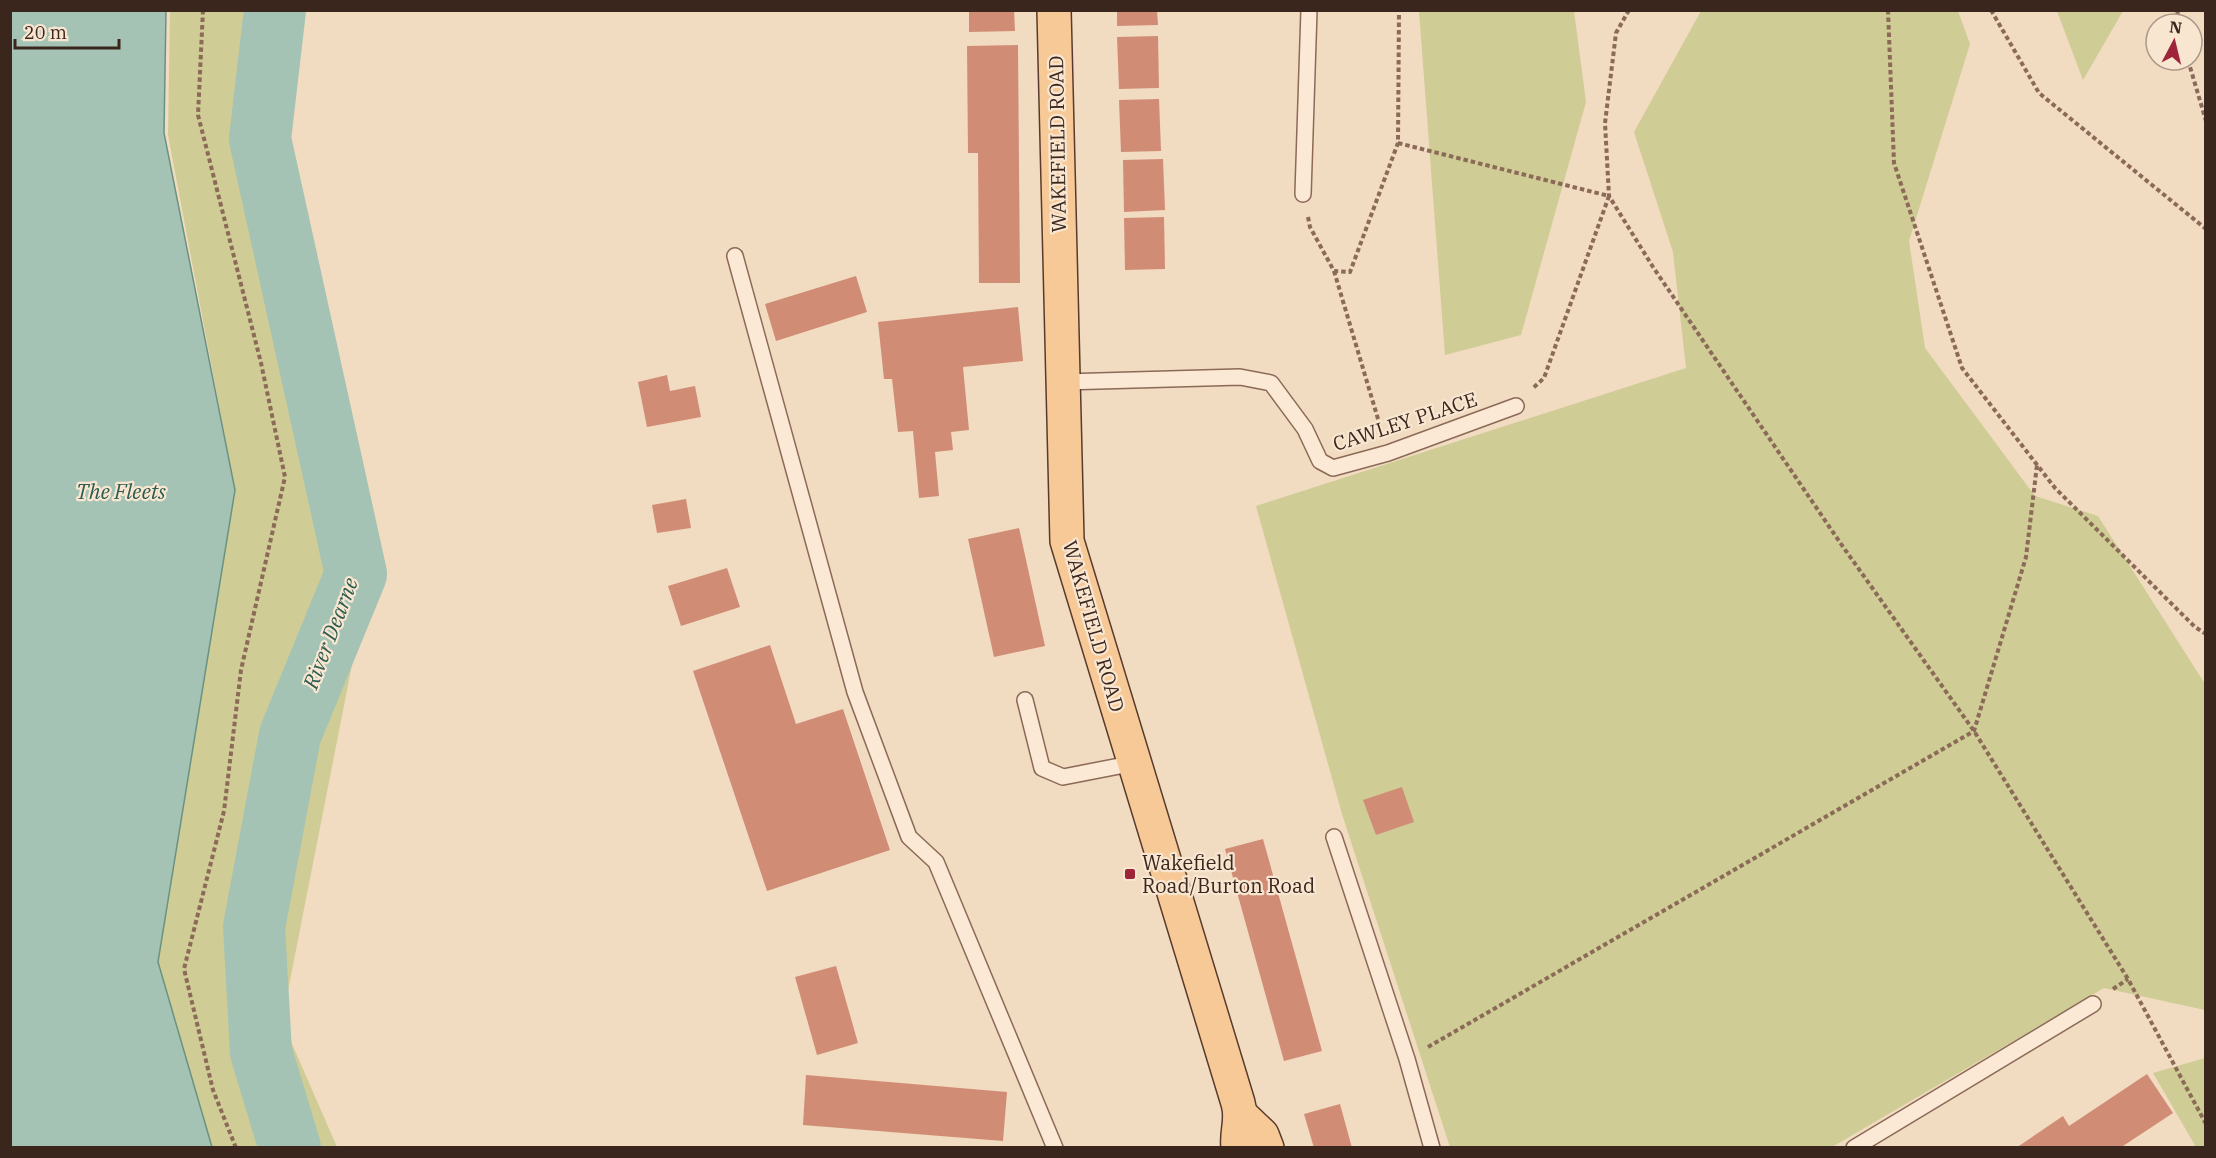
<svg xmlns="http://www.w3.org/2000/svg" width="2216" height="1158" font-family="'IBM Plex Serif',serif">
<rect width="100%" height="100%" fill="#f1dbc1"/>
<g fill="#cfcc95">
<polygon points="170,11 275,11 260,140 373,558 282,1021 337,1147 212,1147 158,962 235,490 168,135"/>
<polygon points="1419,11 1574,11 1586,102 1521,335 1445,355"/>
<polygon points="1701,11 1958,11 1970,44 1909,241 1925,348 2035,496 2098,516 2205,684 2205,1010 2104,988 1832,1147 1450,1147 1342,814 1256,506 1686,368 1673,252 1634,132"/>
<polygon points="2057,11 2123,11 2083,80"/>
<polygon points="2205,1058 2205,1147 2196,1147 2153,1073"/>
</g>
<polygon fill="#a4c3b5" stroke="#6a9281" stroke-width="1.5" points="10,11 166,11 164,133 235,490 158,962 212,1147 11,1147"/>
<g fill="none" stroke-linecap="round" stroke-linejoin="round">
<polyline stroke="#a4c3b5" stroke-width="62" points="275,10 260,139 356,574 290,735 254,927 261,1052 290,1148"/>
</g>
<g fill="#d18c75">
<polygon points="969,10 1014,10 1015,31 969,32"/>
<polygon points="1117,10 1157,10 1158,25 1117,26"/>
<polygon points="1158,36 1159,88 1119,89 1117,37"/>
<polygon points="1018,45 1020,283 979,283 978,153 968,153 967,46"/>
<polygon points="1159,99 1161,151 1121,152 1119,100"/>
<polygon points="1163,159 1165,210 1124,212 1123,160"/>
<polygon points="1164,217 1165,269 1125,270 1124,218"/>
<polygon points="856,276 867,312 776,341 765,304"/>
<polygon points="1018,307 1023,361 963,367 969,430 951,432 953,450 935,452 939,496 919,498 913,431 898,432 892,379 884,379 878,322"/>
<polygon points="667,375 670,391 695,386 701,417 647,427 638,382"/>
<polygon points="686,499 691,528 657,533 652,505"/>
<polygon points="1019,528 1045,646 994,657 968,539"/>
<polygon points="727,568 740,607 681,626 668,586"/>
<polygon points="770,645 796,724 843,709 890,850 767,891 693,671"/>
<polygon points="1402,787 1414,822 1376,835 1363,800"/>
<polygon points="1263,839 1322,1051 1284,1061 1225,849"/>
<polygon points="836,966 858,1043 817,1055 795,977"/>
<polygon points="2147,1074 2173,1113 2120,1148 2016,1148 2063,1116 2069,1126"/>
<polygon points="806,1075 1007,1092 1003,1141 803,1125"/>
<polygon points="1340,1104 1352,1148 1314,1148 1304,1114"/>
</g>
<g fill="none" stroke-linecap="round" stroke-linejoin="round">
<g stroke="#8b6a57" stroke-width="18">
<g id="lane">
<polyline points="1303,194 1309,10"/>
<polyline points="735,256 855,692 909,837 936,862 1055,1148"/>
<polyline points="1063,382 1240,377 1271,383 1305,429 1320,461 1333,468 1388,453 1516,406"/>
<polyline points="1025,700 1042,768 1063,777 1135,763"/>
<polyline points="1334,837 1407,1059 1432,1148"/>
<polyline points="1854,1148 2093,1004"/>
</g>
</g>
<g stroke="#593a2c" stroke-width="36">
<g id="primary">
<path d="M1054,10L1067,541L1238,1103C1243,1121 1236,1130 1238,1148"/>
<polyline points="1242,1116 1262,1135 1267,1148"/>
</g>
</g>
<g stroke="#8b6a57" stroke-width="4" stroke-dasharray="4.5 3" stroke-linecap="butt">
<polyline points="203,10 198,115 261,363 285,477 241,670 224,811 184,969 213,1090 236,1148"/>
<polyline points="1629,10 1616,33 1605,123 1609,196 1653,267 1841,544 1974,731 2128,979 2206,1124"/>
<polyline points="1888,10 1894,163 1962,368 2055,488 2195,627 2206,634"/>
<polyline points="1991,10 2039,93 2206,229"/>
<polyline points="2177,10 2180,24"/>
<polyline points="2188,60 2206,121"/>
<polyline points="1398,143 1609,196 1544,378 1533,388"/>
<polyline points="1308,217 1310,227 1334,271 1350,272 1398,143 1399,10"/>
<polyline points="1334,271 1381,429"/>
<polyline points="2113,989 2128,979"/>
<polyline points="1428,1047 1974,731 2026,557 2037,465"/>
</g>
<use href="#lane" stroke="#fbe9d5" stroke-width="15"/>
<use href="#primary" stroke="#f6c997" stroke-width="33"/>
</g>
<rect fill="#9e2439" stroke="#f8e6d1" stroke-width="2" x="1124" y="868" width="12" height="12" rx="3"/>
<g text-anchor="middle" dominant-baseline="central" stroke-width="4.5" stroke-linejoin="round" paint-order="stroke">
<g font-size="20" fill="#3a261d" stroke="#f8e6d1">
<text transform="translate(1057 144) rotate(-91)">WAKEFIELD ROAD</text>
<text transform="translate(1405 421) rotate(-18)">CAWLEY PLACE</text>
<text transform="translate(1094 626) rotate(74)">WAKEFIELD ROAD</text>
</g>
<g font-size="20" fill="#3a261d" stroke="#f8e6d1" text-anchor="start">
<text x="1142" y="862">Wakefield<tspan x="1142" dy="23">Road/Burton Road</tspan></text>
</g>
<g font-size="21" font-style="italic" fill="#2b5b50" stroke="#f8e6d1">
<text x="121" y="491">The Fleets</text>
<text transform="translate(330 633) rotate(-69)">River Dearne</text>
</g>
</g>
<rect width="2216" height="1158" fill="none" stroke="#3a261d" stroke-width="24"/>
<g transform="translate(2174 42) rotate(7)"><circle r="28" fill="#f8e6d1" stroke="#ac9989" stroke-width="1.5"/>
<path d="M0-4.5L10 22L0 15L-10 22Z" fill="#9e2439"/>
<text y="-9" font-size="16" font-weight="bold" text-anchor="middle" fill="#3a261d">N</text>
</g>
<path d="M15 39v9h104v-9" fill="none" stroke="#3a261d" stroke-width="3"/>
<text x="24" y="39" font-size="18" fill="#3a261d" stroke="#f8e6d1" stroke-width="4.5" paint-order="stroke">20 m</text>
</svg>
